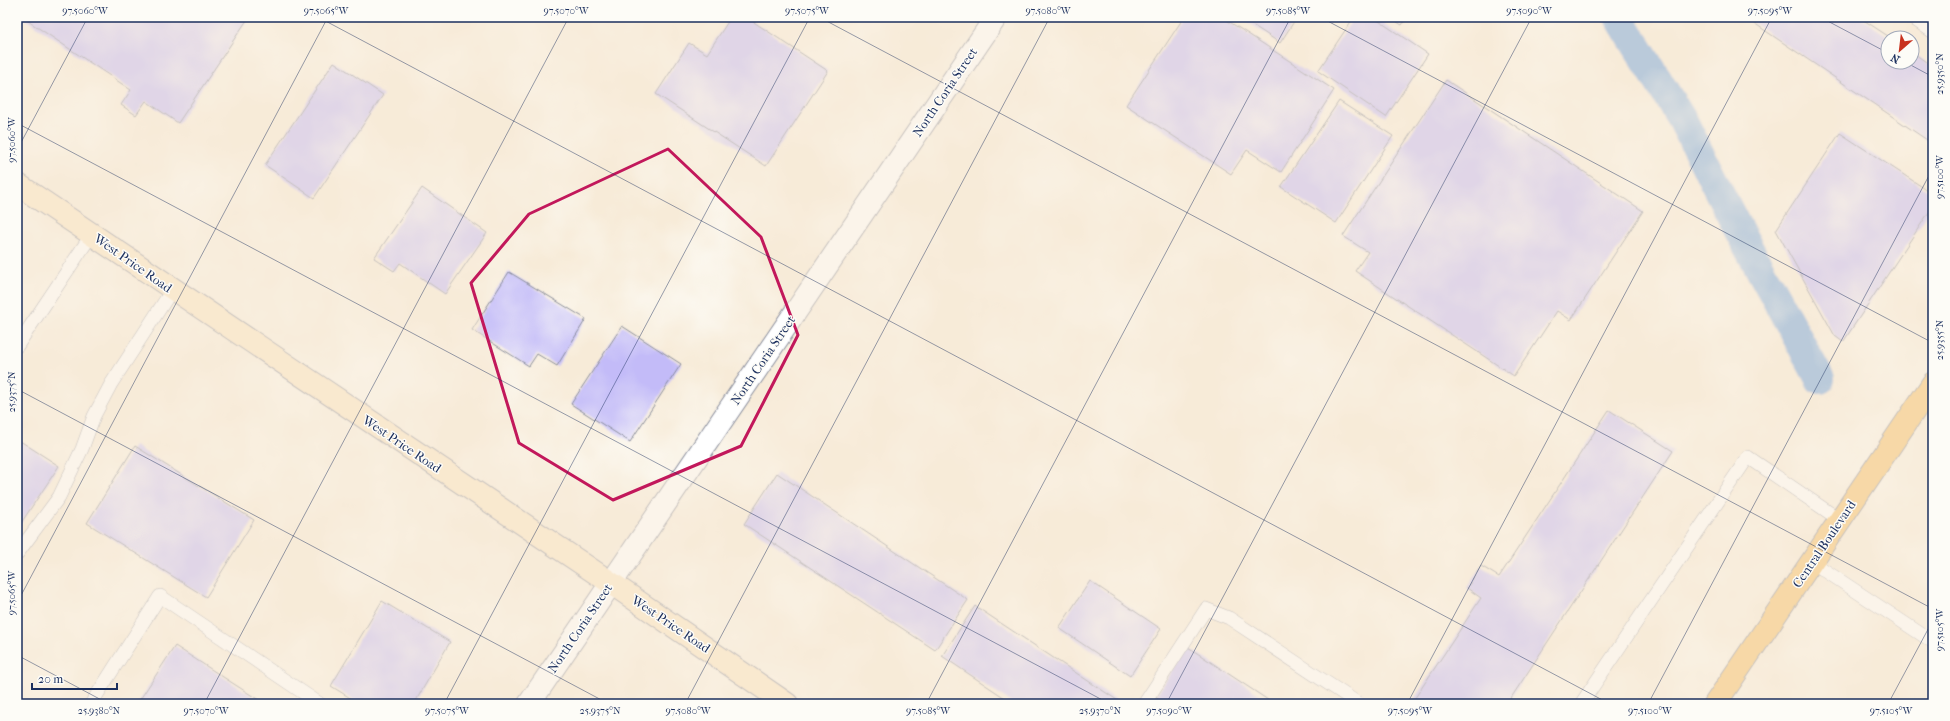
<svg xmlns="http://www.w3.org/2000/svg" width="1950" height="721" font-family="'IM FELL French Canon',serif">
<rect width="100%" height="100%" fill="#fdfcf7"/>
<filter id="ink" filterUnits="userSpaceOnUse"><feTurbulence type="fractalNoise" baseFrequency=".025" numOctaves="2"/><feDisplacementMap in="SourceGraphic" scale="8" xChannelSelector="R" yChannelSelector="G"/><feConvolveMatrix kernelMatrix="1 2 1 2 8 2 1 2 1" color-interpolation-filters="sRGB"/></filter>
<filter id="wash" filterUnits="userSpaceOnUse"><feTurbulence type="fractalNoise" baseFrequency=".012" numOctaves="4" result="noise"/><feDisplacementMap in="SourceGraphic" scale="16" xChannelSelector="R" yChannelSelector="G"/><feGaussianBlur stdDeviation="0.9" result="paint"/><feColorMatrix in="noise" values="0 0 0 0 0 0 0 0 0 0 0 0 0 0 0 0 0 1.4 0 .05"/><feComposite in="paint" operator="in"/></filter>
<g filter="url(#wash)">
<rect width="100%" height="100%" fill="#f7ebd8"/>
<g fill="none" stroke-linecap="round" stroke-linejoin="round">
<polyline stroke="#6fa3dc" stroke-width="30" points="1619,17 1684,123 1737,227 1820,379"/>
</g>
<g id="blocks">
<g fill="#c3bbf8">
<polygon points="22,17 249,17 178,123 146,101 136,115 121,105 131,90"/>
<polygon points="731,17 746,17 828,71 766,166 656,94 689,43 707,54"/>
<polygon points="1184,17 1222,17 1334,90 1281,172 1247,150 1231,174 1126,105"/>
<polygon points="1240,17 1297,17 1280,43"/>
<polygon points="1354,17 1373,17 1428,54 1386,117 1318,71"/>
<polygon points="1389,17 1407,17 1402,25"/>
<polygon points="1745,17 1859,17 1891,38 1888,38 1888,62 1912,62 1912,52 1933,67 1933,144"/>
<polygon points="334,62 383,95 314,198 265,165"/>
<polygon points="1446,80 1643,211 1571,320 1557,311 1514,376 1355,271 1368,252 1343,236"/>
<polygon points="1339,101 1393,136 1336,223 1281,187"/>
<polygon points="1840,133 1933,194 1933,206 1843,342 1835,336 1776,230"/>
<polygon points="422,188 487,233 445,294 400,263 394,271 374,258"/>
<polygon points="509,272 586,319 557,366 537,354 529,366 472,330"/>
<polygon points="622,326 681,364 630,442 571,404"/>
<polygon points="1609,410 1673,451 1507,704 1411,704 1481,598 1467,588 1481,566 1499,577"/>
<polygon points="17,439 59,466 17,529"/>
<polygon points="135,446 254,520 206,597 87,523"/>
<polygon points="777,473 968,600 935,650 744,524"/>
<polygon points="1090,581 1161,629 1130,676 1059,628"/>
<polygon points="382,601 450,642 414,704 360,704 331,686"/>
<polygon points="975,606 1120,702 1119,704 1014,704 942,656"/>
<polygon points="175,646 265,704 137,704"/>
<polygon points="1188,647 1274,704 1166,704 1155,697"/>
</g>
</g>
</g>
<g filter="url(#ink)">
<use href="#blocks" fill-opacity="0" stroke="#898d9b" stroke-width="1"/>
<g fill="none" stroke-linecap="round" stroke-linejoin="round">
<g stroke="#898d9b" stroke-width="14">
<g id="service">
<polyline points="1911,17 1933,32"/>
<polyline points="17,346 92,234"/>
<polyline points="17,554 59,497 82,449 94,416 111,384 172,290"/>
<polyline points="1812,562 1933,642"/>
<polyline points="91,704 160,596 320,704"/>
<polyline points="1144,704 1206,609 1229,618 1359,704"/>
<polyline points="1581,704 1748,457 1840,520"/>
</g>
</g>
<g stroke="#898d9b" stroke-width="24">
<polyline id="tertiary" points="529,704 996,17"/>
</g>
<g stroke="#898d9b" stroke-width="24">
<polyline id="secondary" points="17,184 611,583 787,704"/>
</g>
<g stroke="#898d9b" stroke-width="24">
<polyline id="primary" points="1715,704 1933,383"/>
</g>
<use href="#service" stroke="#fff" stroke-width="13"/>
<use href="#tertiary" stroke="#fff" stroke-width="22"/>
<use href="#secondary" stroke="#fbe6c4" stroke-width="22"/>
<use href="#primary" stroke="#f5c16b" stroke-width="22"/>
</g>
</g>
<path d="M0 0H1950V721H0ZM668,149L761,237L798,335L741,446L613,500L519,443L471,283L529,214Z" fill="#f7ebd8" fill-opacity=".55" fill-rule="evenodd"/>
<path fill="none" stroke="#c2185b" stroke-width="3" stroke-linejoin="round" d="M668,149L761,237L798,335L741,446L613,500L519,443L471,283L529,214Z"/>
<path fill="none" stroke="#1b2f5e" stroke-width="1" stroke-opacity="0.45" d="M318,17L1610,704M819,17L1933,609M1320,17L1933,343M1820,17L1888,53M1905,62L1933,77M17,123L1110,704M17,150L88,17M17,389L609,704M17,603L328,17M17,655L109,704M204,704L569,17M444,704L810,17M685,704L1050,17M926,704L1291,17M1166,704L1532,17M1407,704L1772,17M1648,704L1933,168M1888,704L1933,620"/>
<g text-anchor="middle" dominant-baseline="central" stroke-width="3" stroke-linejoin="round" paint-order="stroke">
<g font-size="13" fill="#1b2f5e" stroke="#fdfcf7">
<text transform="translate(945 92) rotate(-56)">North Coria Street</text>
<text transform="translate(133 263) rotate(35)">West Price Road</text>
<text transform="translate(763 360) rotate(-56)">North Coria Street</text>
<text transform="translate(402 444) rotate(34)">West Price Road</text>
<text transform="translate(1824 544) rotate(-56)">Central Boulevard</text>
<text transform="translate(671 624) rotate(34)">West Price Road</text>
<text transform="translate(580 628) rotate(-56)">North Coria Street</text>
</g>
</g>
<rect width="1950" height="721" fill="none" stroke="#fdfcf7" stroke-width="44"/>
<g transform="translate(1900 50) rotate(208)"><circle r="19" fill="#fdfcf7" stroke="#a3aaba"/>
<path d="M0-3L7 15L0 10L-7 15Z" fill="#c8321e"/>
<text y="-6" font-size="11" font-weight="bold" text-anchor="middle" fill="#1b2f5e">N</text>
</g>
<path d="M32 683v6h85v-6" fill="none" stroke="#1b2f5e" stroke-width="2"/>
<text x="38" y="683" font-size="12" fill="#1b2f5e" stroke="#fdfcf7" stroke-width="3" paint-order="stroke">20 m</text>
<rect x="22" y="22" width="1906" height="677" fill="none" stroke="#1b2f5e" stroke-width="1.5"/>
<g font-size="10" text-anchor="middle" fill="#1b2f5e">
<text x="85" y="14">97.5060°W</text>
<text x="326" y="14">97.5065°W</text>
<text x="566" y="14">97.5070°W</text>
<text x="807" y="14">97.5075°W</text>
<text x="1048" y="14">97.5080°W</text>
<text x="1288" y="14">97.5085°W</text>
<text x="1529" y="14">97.5090°W</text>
<text x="1770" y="14">97.5095°W</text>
<text transform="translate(1939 74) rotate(-90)" y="4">25.9350°N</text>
<text transform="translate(11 140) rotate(-90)" y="4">97.5060°W</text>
<text transform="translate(1939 177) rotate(-90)" y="4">97.5100°W</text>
<text transform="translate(1939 340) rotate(-90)" y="4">25.9355°N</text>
<text transform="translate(11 392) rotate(-90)" y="4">25.9375°N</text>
<text transform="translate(11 593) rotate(-90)" y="4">97.5065°W</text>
<text transform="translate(1939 630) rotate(-90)" y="4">97.5105°W</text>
<text x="99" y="714">25.9380°N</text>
<text x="206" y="714">97.5070°W</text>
<text x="447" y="714">97.5075°W</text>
<text x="600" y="714">25.9375°N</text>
<text x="688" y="714">97.5080°W</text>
<text x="928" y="714">97.5085°W</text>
<text x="1100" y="714">25.9370°N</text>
<text x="1169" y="714">97.5090°W</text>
<text x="1410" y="714">97.5095°W</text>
<text x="1650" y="714">97.5100°W</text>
<text x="1891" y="714">97.5105°W</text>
</g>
</svg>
